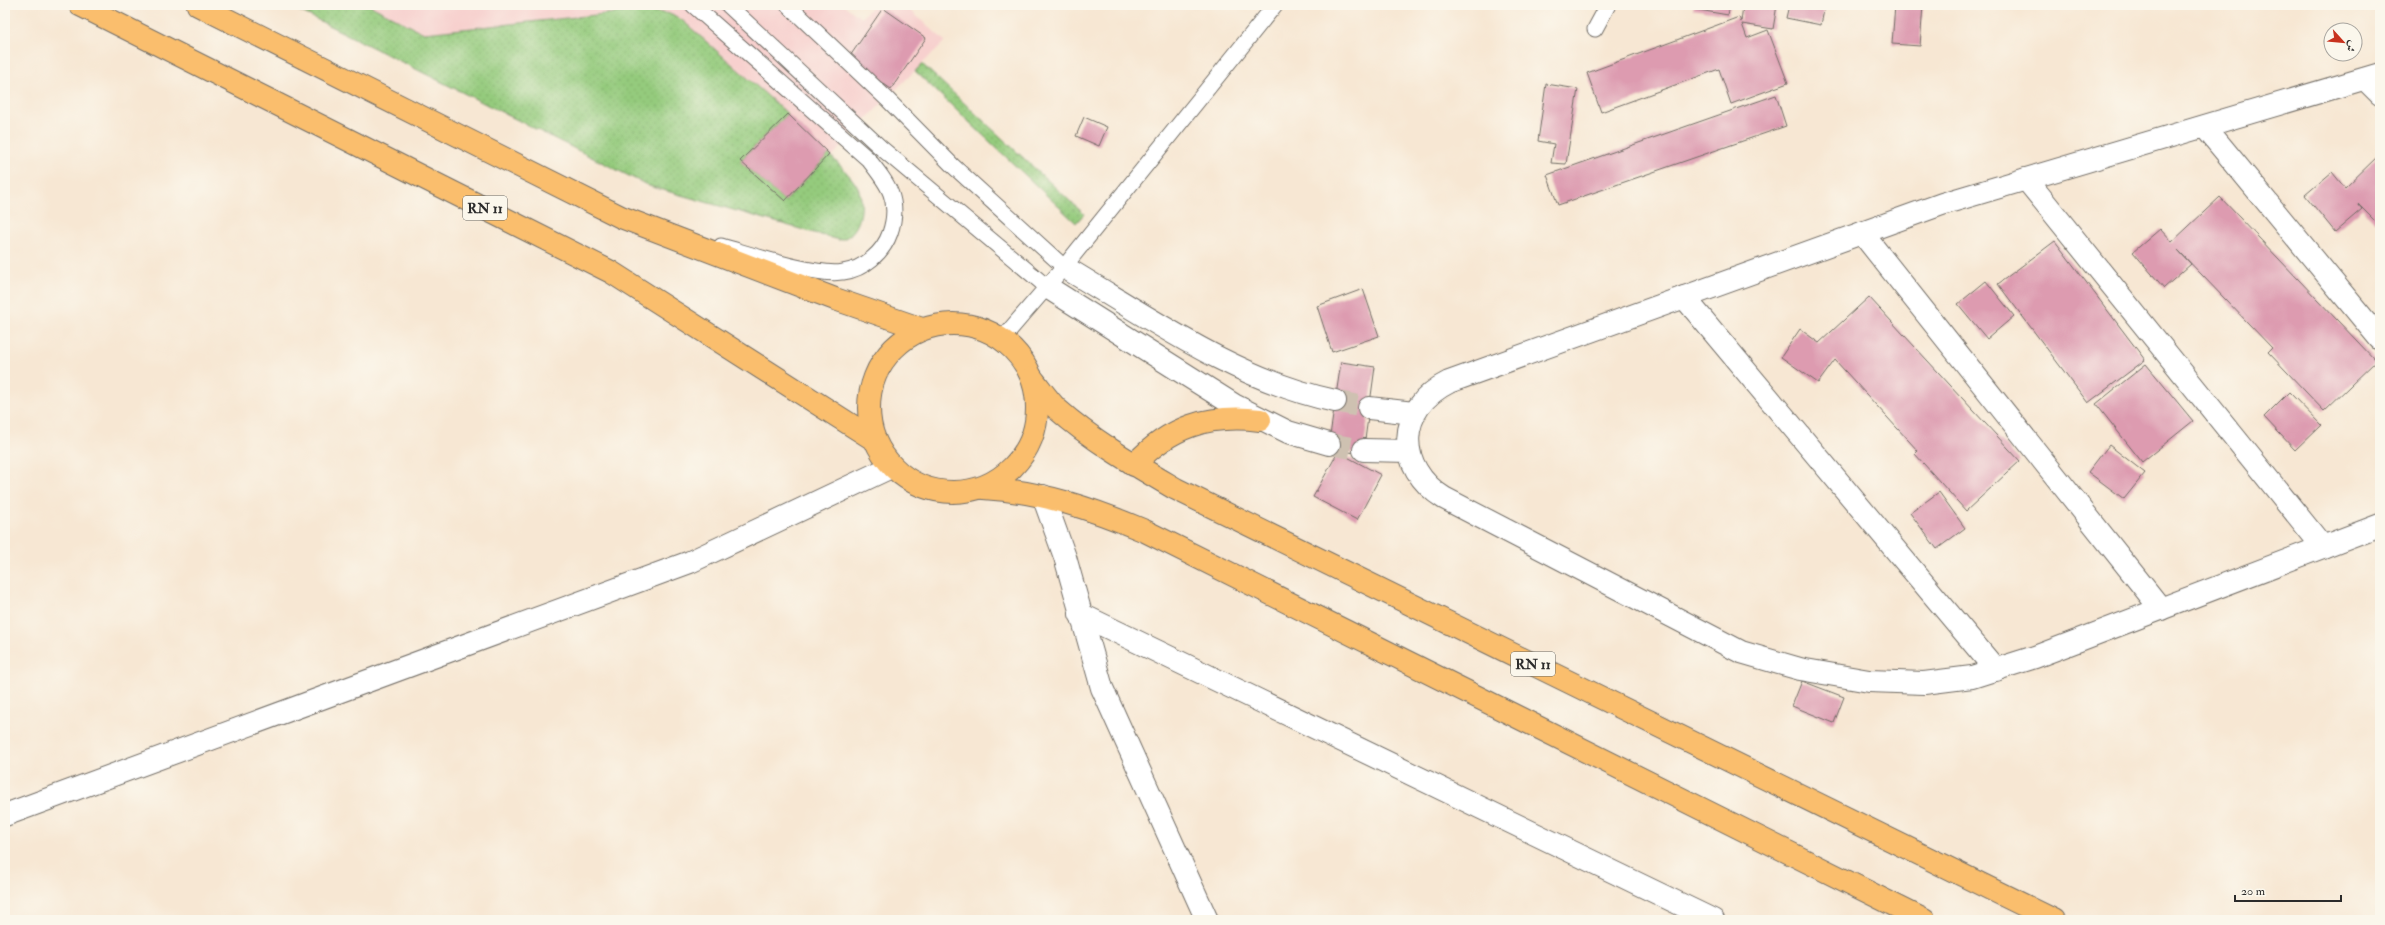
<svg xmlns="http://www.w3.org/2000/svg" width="2385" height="925" font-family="'IM FELL Double Pica',Amiri,serif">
<defs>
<pattern id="grass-dots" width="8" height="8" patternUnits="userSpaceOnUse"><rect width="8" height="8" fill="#94cb7d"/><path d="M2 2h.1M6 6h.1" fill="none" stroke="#80ae6c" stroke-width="1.8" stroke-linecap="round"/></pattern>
</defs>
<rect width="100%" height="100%" fill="#fbf7ec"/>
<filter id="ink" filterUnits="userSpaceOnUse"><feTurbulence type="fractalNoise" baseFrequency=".025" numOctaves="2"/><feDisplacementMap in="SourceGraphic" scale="8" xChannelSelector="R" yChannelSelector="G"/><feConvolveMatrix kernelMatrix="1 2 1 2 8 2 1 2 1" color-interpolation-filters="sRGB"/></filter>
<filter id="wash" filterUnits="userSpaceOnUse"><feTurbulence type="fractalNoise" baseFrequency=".012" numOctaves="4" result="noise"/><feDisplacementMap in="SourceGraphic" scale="16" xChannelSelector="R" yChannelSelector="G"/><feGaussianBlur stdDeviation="0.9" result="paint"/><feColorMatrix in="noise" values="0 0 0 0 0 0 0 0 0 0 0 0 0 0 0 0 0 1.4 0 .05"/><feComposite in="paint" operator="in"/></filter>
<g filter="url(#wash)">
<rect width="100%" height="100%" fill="#f7e7d3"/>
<polygon fill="#f7d0ce" points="288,5 844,5 861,18 874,5 904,5 945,41 858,127 832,157 858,187 851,227 649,186"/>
<g fill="url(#grass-dots)" stroke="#607b54">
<path d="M288,5H369L424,33L643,10L672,14L682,20L788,114L740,161L785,201L829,154C838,164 852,176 858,188C866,206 860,236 839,240L649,186Z"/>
<polygon points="922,64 1084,214 1076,223 915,71"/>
</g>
<g id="blocks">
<g fill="#dd9bb0">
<polygon points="1694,5 1730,5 1728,15 1693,9"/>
<polygon points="1743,5 1777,5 1773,29 1742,24 1747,38 1768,30 1788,83 1731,104 1719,69 1601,112 1587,73 1739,17 1741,22"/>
<polygon points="1789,5 1825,5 1821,25 1786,18"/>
<polygon points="1895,5 1923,5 1920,46 1892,44"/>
<polygon points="883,8 926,38 891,89 848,59"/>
<polygon points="1546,84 1578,89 1566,164 1551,163 1554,144 1538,141"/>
<polygon points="1776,95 1786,126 1558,205 1547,175"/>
<polygon points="788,114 829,154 785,201 740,161"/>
<polygon points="1084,117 1107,127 1099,146 1076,136"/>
<polygon points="2380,154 2380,226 2358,204 2362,209 2335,232 2305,195 2332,172 2345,188"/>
<polygon points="2220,197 2376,361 2324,411 2268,352 2272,348 2178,250 2191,264 2164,288 2133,252 2160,229 2172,242"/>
<polygon points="2055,241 2145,360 2088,403 1998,284"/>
<polygon points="1986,281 2014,316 1987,339 1958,304"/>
<polygon points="1363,289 1379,336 1332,352 1317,306"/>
<polygon points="1869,297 2020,461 1966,511 1915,454 1918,451 1835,360 1818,383 1781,357 1800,329 1819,343"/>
<polygon points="1341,362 1375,367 1363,454 1328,449"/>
<polygon points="2146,364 2193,421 2142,462 2096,404"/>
<polygon points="2289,392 2321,425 2295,450 2264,417"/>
<polygon points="2109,445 2145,473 2124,499 2088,472"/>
<polygon points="1338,452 1381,475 1357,520 1313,497"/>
<polygon points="1939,492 1965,528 1937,549 1910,513"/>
<polygon points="1802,681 1844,697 1834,723 1792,706"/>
</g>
</g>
</g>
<g filter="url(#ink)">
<use href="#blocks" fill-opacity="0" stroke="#726d66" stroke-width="1"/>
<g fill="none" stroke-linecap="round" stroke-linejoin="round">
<g stroke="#cec1b1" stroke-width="22" stroke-dasharray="22 11" stroke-linecap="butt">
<polyline points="1335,401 1369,408"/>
<polyline points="1329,444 1364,450"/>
</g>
<g stroke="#726d66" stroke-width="17">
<g id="lane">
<path d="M693,5L868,159C888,184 901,200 890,233C883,253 864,269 843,272C817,277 750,254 721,246"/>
<polyline points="728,5 880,147 1047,287"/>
<polyline points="788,5 887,99 952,165 1064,267"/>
<polyline points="1595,29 1608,5"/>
<polyline points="1002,339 1064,267 1275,5"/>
</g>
</g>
<g stroke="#726d66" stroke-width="24">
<g id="street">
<path d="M2380,74L1942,204L1449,382C1396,408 1395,467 1444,498L1741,652L1800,669L1869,681L1924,683L1972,677L2035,657L2380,525"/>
<polyline points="2365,79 2380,94"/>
<polyline points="2205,127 2380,339"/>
<polyline points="2026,179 2323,547"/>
<polyline points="1862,233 2161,609"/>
<path d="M1064,267C1150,318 1236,380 1335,401"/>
<polyline points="1047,287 1234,405 1288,432 1329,444"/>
<polyline points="1684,297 1996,670"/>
<polyline points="1369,408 1414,413"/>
<polyline points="1364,450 1409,451"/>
<polyline points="1043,496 1065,557 1102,688 1207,920"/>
<polyline points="1080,614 1713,920"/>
<polyline points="5,815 690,562 891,467"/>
</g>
</g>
<g stroke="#726d66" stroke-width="24">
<g id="highway">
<polyline points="80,5 611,272 873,439"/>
<polyline points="198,5 621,217 835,299 922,329"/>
<circle cx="953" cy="408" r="84"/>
<path d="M1032,378C1040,388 1048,400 1057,409C1093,441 1135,465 1176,489L2054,920"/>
<path d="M1134,465C1170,426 1209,414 1260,420"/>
<path d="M983,488C1040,491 1093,509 1145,531L1924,920"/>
</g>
</g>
<use href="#lane" stroke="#fff" stroke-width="15"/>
<use href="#street" stroke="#fff" stroke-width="22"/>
<use href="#highway" stroke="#fabe6d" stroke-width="22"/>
</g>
</g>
<g text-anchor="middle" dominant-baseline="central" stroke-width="4" stroke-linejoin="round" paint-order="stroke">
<g fill="#fbf7ec" stroke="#696865" stroke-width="1">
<rect x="463" y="196" width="44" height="24" rx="3"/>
<rect x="1511" y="652" width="44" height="24" rx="3"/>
</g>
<g font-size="14" font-weight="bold" fill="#2b2b2b">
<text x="485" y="208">RN 11</text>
<text x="1533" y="664">RN 11</text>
</g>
</g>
<rect width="2385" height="925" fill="none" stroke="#fbf7ec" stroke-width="20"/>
<g transform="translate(2343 42) rotate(117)"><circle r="19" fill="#fbf7ec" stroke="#a8a59f"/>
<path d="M0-3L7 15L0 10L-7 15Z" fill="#c8321e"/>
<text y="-6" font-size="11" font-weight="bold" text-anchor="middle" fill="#2b2b2b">ش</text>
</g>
<path d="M2235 895v6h106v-6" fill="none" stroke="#2b2b2b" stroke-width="2"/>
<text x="2241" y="895" font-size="12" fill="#2b2b2b" stroke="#fbf7ec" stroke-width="3" paint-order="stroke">20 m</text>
</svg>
